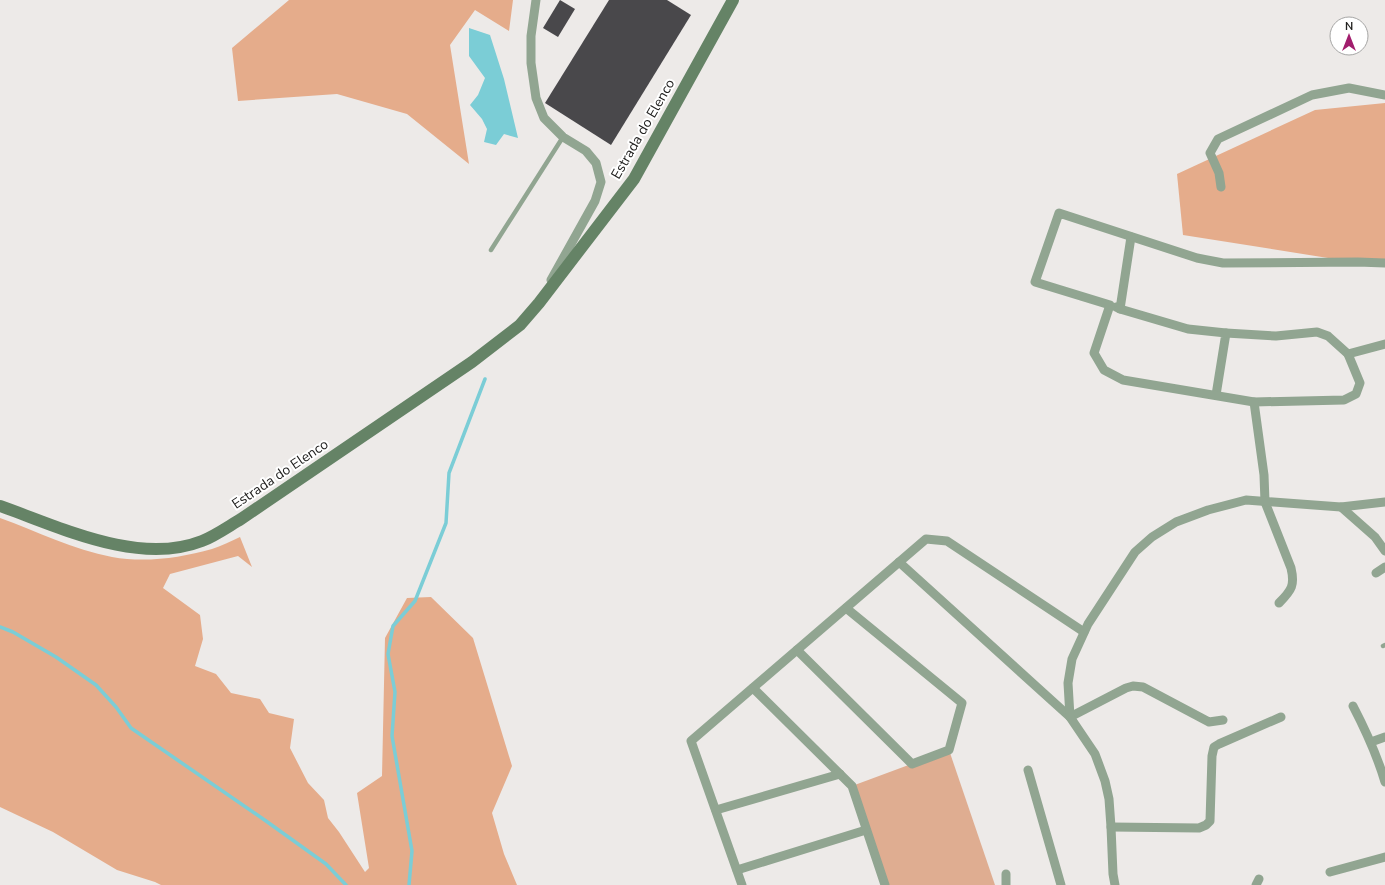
<svg xmlns="http://www.w3.org/2000/svg" width="1385" height="885" font-family="'Nunito Sans',sans-serif">
<rect width="100%" height="100%" fill="#edeae8"/>
<polygon fill="#dfad91" points="949,750 995,885 885,885 852,786"/>
<g fill="#e5ac8b">
<polygon points="289,0 513,0 509,31 475,10 450,45 469,164 407,114 337,94 238,101 232,48"/>
<polygon points="1385,103 1385,263 1347,261 1183,235 1177,174 1315,110"/>
<path d="M0,518C36,531 74,550 112,557C145,563 180,558 212,549C221,546 231,541 240,537L252,567L238,556L170,574L163,588L200,615L203,639L195,666L216,674L231,693L260,699L269,713L294,719L290,748L308,783L324,800L328,818L339,832L365,872L369,868L357,793L382,776L385,638L407,598L431,597L473,638L512,766L492,813L504,854L517,885H161L155,882L117,870L53,832L0,807Z"/>
</g>
<polygon fill="#7bcdd6" points="469,28 490,35 504,79 518,138 504,134 496,145 484,142 487,129 482,119 470,105 478,95 485,78 469,56"/>
<g fill="none" stroke-linecap="round" stroke-linejoin="round">
<g stroke="#7bcdd6" stroke-width="3.5">
<polyline points="0,627 13,632 56,657 96,685 116,707 131,728 266,821 326,864 346,885"/>
<polyline points="409,885 412,851 392,736 395,692 388,654 393,626 415,601 446,523 449,473 485,379"/>
</g>
</g>
<g fill="#49484b">
<polygon points="560,0 575,9 558,37 543,28"/>
<polygon points="609,0 667,0 691,15 611,145 545,103"/>
</g>
<g fill="none" stroke-linecap="round" stroke-linejoin="round">
<g stroke="#91a591" stroke-width="4.5">
<polyline points="491,250 563,137"/>
<polyline points="1383,646 1385,645"/>
</g>
<g stroke="#91a591" stroke-width="9">
<polyline points="536,0 531,36 531,63 536,98 544,118 563,137 586,151 596,163 601,182 595,201 551,280"/>
<polyline points="1221,187 1219,173 1210,153 1218,139 1312,95 1349,88 1385,95"/>
<polyline points="1116,307 1120,309 1131,237"/>
<polyline points="1120,309 1188,329 1226,333 1216,395"/>
<polyline points="1226,333 1276,336 1317,332 1328,336 1348,354 1360,383 1356,394 1344,400 1254,402"/>
<polyline points="1348,354 1385,344"/>
<polyline points="1341,507 1375,537 1385,551"/>
<polyline points="899,562 1070,717 1126,688 1133,686 1143,687 1209,722 1223,720"/>
<polyline points="1376,573 1385,567"/>
<path d="M1279,603C1292,590 1295,585 1291,568L1265,502L1264,475L1254,402L1123,380L1104,370L1094,353L1110,305L1035,282L1059,213L1197,258L1223,263L1358,262L1385,263"/>
<polyline points="797,650 912,764 949,750 962,703 846,608"/>
<polyline points="753,688 852,786 885,885"/>
<path d="M1353,706C1366,731 1377,755 1385,782"/>
<polyline points="1371,742 1385,737"/>
<polyline points="1028,770 1061,885"/>
<polyline points="716,810 840,774"/>
<polyline points="1111,827 1199,828 1206,825 1210,821 1212,756 1214,747 1219,744 1281,717"/>
<polyline points="737,870 866,830"/>
<polyline points="1330,872 1385,857"/>
<polyline points="1006,874 1006,885"/>
<polyline points="742,885 691,741 926,539 947,541 1084,632"/>
<polyline points="1115,885 1113,874 1111,827 1109,799 1105,781 1095,754 1070,717 1068,683 1072,659 1088,624 1135,552 1152,537 1176,522 1208,510 1246,500 1341,507 1385,502"/>
<polyline points="1256,885 1259,879"/>
</g>
<path stroke="#658366" stroke-width="12" d="M0,506C60,527 138,566 202,541C215,536 229,526 241,519L472,362L520,325L539,303L634,179L733,0"/>
</g>
<g text-anchor="middle" dominant-baseline="central" stroke-width="4" stroke-linejoin="round" paint-order="stroke">
<g font-size="14" fill="#21201f" stroke="#fff">
<text transform="translate(643 129) rotate(-60)">Estrada do Elenco</text>
<text transform="translate(280 474) rotate(-34)">Estrada do Elenco</text>
</g>
</g>
<g transform="translate(1349 36)"><circle r="19" fill="#ffffff" stroke="#a6a6a5"/>
<path d="M0-3L7 15L0 10L-7 15Z" fill="#a21e6d"/>
<text y="-6" font-size="11" font-weight="bold" text-anchor="middle" fill="#21201f">N</text>
</g>
</svg>
